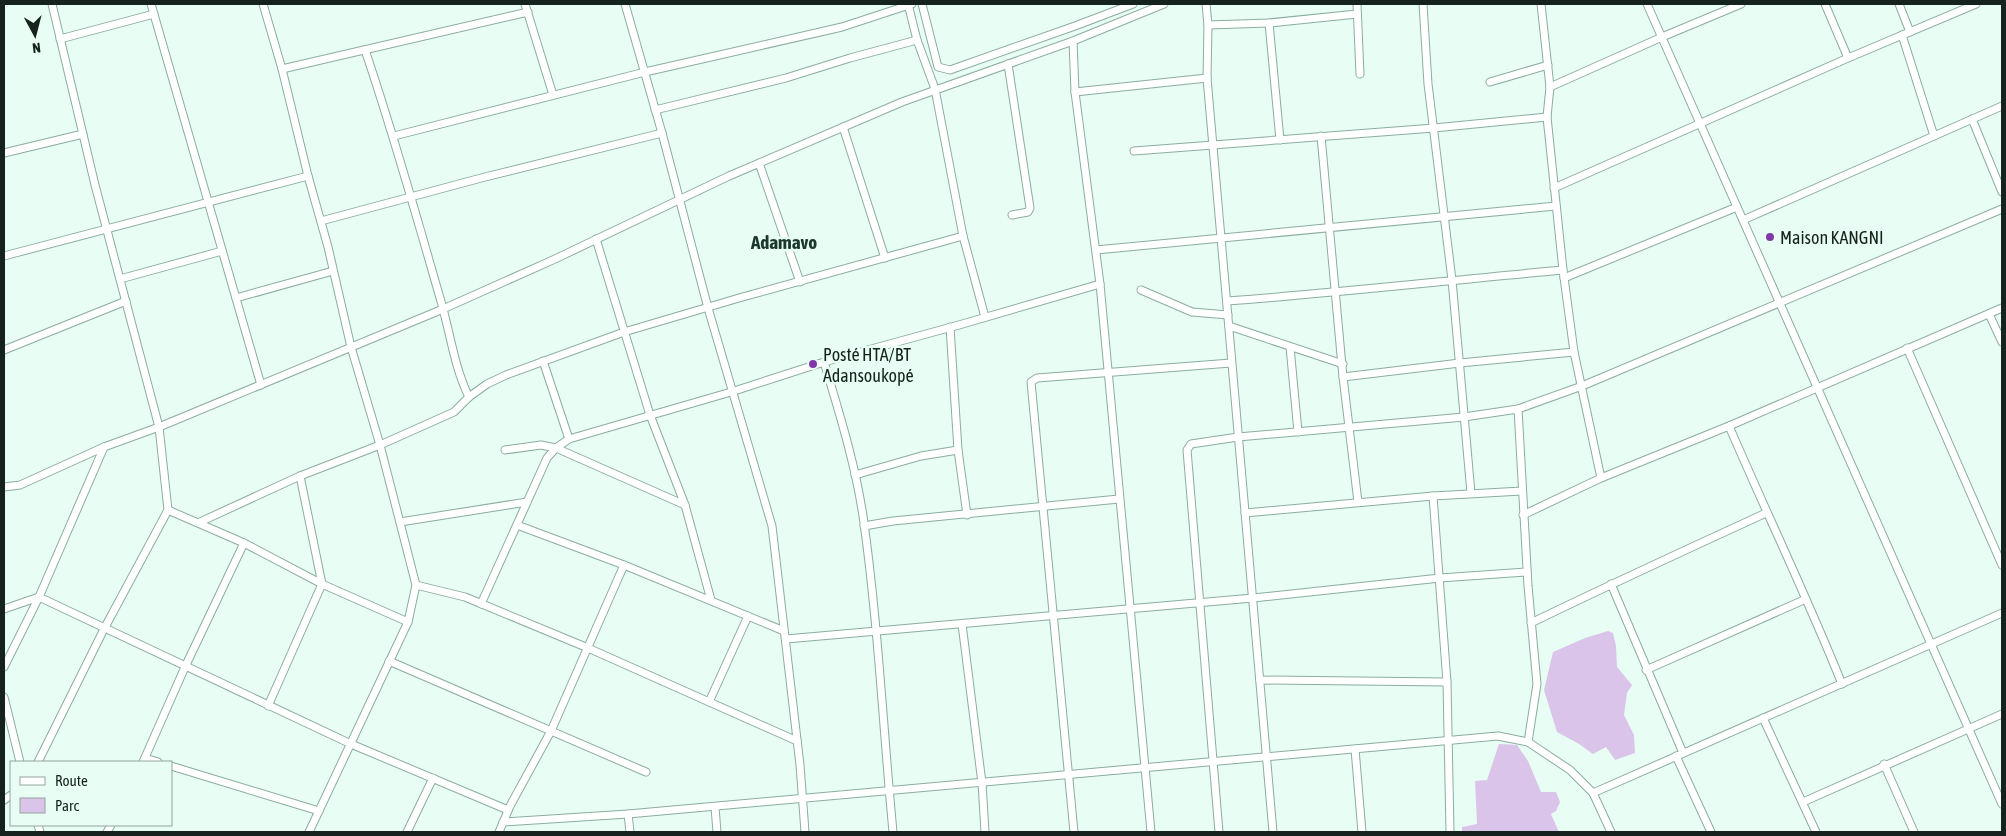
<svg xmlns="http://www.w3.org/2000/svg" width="2006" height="836" font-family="'Asap Condensed',sans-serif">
<rect width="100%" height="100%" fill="#e8fdf4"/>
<g fill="#dbc4ea">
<polygon points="1608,631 1613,633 1616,646 1617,667 1632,685 1627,693 1624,715 1634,735 1635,753 1615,760 1606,747 1593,754 1579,744 1557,732 1544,690 1553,652 1585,638"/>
<polygon points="1499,744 1517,745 1528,761 1541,792 1556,792 1560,802 1556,811 1551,814 1559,832 1462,832 1462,827 1477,824 1475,781 1487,780"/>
</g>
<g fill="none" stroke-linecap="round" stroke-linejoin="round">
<g stroke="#8bad9f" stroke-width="9">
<g id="street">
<polyline points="151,4 261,385"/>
<polyline points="263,4 282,69 308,176 328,247 351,347 380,445 416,585 408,622 309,832"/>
<polyline points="525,4 553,95"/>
<polyline points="625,4 662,133 708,308 772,526 800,765 805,832"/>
<polyline points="908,4 917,40 935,89 963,236 985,317"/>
<polyline points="922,4 938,67 950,70 1075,26 1133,4"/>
<polyline points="1206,4 1208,25 1207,78 1273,832"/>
<polyline points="1357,4 1360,74"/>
<polyline points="1423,4 1428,84 1452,280 1471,493"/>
<polyline points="1541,4 1550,87 1547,117 1563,270 1574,352 1601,478"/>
<polyline points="1647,4 2002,804"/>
<polyline points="1825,4 1848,58"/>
<polyline points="1899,4 1910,32"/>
<polyline points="1269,23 1280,140"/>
<polyline points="1208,25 1269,23 1357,14"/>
<polyline points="1902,35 1934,136"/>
<polyline points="60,39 154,14"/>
<polyline points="1073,41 1075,92 1100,284 1151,832"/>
<polyline points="1008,64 1030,208 1028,212 1012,215"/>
<polyline points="282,69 528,12"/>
<polyline points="1490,82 1548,65"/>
<polyline points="1550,87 1662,37 1741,4"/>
<polyline points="1075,92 1207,78"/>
<polyline points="655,110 786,78 850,58 917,40"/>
<polyline points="1972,119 2002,192"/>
<polyline points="843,127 885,258"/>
<polyline points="394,136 645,72 842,27 912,4"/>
<polyline points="1321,136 1343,377 1358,502"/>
<polyline points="1134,151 1434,128 1547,117"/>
<polyline points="4,153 83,134"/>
<polyline points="759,163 800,282"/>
<polyline points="1554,188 1848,58 1976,4"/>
<polyline points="1743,220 2002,106"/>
<polyline points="321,221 485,177 662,133"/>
<polyline points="596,239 650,415 685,505 711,600"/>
<polyline points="1096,250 1556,206"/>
<polyline points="4,256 308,176"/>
<polyline points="1564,278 1737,207"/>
<polyline points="120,279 222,251"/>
<polyline points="1141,290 1192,312 1228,315"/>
<polyline points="236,298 333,271"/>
<path d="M1227,301C1339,293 1451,280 1563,270"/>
<polyline points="1989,314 2002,342"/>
<polyline points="1229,326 1343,364"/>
<polyline points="950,327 958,450 967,515"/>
<polyline points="1290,347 1298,432"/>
<polyline points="1907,348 2002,565"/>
<polyline points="4,350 126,301"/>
<polyline points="543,361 569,439"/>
<path d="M824,362C839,412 855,463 863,516C878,621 883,727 893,832"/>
<polyline points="1343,377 1460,363 1574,352"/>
<polyline points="469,397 487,384 506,375 624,332 739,298 963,236"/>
<polyline points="1518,409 1528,586 1537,684 1528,742"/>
<path d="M1729,426C1766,512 1807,597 1842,684"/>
<polyline points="505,450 541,445 556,448 685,505"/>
<polyline points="855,475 921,456 958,450"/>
<polyline points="4,487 20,485 104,447 159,427 443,309 555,259 729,176 902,102 1073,41 1164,4"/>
<polyline points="1433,496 1447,682 1450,832"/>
<polyline points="168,510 244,543 322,584 408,622"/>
<polyline points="1245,513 1433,496 1522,491"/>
<polyline points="1523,515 1601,478 1729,426 2002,308"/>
<path d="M200,522L300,476L380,445L454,412L469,397C454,367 450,331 440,298C416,215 393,132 365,50"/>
<polyline points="400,522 527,502"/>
<polyline points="517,525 624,565 784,631"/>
<polyline points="864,526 893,521 1119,499"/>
<polyline points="1611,584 1683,753"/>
<polyline points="416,585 465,597 588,648 797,741"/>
<polyline points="481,604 547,458 556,448 569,439 731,392 824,362 959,325 1100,284"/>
<polyline points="4,609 39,597 351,744 508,810"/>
<path d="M1531,623C1609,585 1688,549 1766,513"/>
<polyline points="962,624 982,783 985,832"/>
<polyline points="786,639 1253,598 1440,578 1527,572"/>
<polyline points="389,661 646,772"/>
<polyline points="4,667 39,597 104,447"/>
<polyline points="1646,670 1806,599"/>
<polyline points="1260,680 1447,682"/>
<polyline points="4,697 20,762"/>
<polyline points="709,702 748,616"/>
<polyline points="268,706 322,584 300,476"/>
<polyline points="1763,718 1816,832"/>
<polyline points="1355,749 1362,832"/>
<polyline points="1676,756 1711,832"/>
<polyline points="145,758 158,762"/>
<polyline points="38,762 104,629 168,510 159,427 95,185 52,4"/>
<polyline points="143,762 185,667 244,543"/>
<polyline points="1884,764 1914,832"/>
<polyline points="171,766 319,811"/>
<polyline points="1593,793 2002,613"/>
<polyline points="4,800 11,795"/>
<polyline points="1803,802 2002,714"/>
<polyline points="715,807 717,832"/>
<polyline points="628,814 630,832"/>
<polyline points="503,822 628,814 1498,736 1528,742 1570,770 1593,793 1611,832"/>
<polyline points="38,825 40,832"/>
<polyline points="107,832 111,825"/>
<polyline points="407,832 433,778"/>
<polyline points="499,832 510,806 551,731 624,565"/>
<polyline points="1074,832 1031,382 1037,378 1231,363"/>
<polyline points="1219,832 1187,450 1191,444 1238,437 1464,417 1518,409 1582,386 2002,209"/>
</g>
</g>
<use href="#street" stroke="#fff" stroke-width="7"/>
</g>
<g fill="#8237a9" stroke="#e8fdf4" stroke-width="2">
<circle cx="1770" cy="237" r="5"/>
<circle cx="813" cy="364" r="5"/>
</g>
<g text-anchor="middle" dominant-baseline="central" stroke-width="5" stroke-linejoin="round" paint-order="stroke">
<g font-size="18" fill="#15221d" stroke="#e8fdf4" text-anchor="start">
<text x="1780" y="237">Maison KANGNI</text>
<text x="823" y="354">Posté HTA/BT<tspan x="823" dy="21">Adansoukopé</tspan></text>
</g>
<g font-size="19" font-weight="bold" fill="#1a382d" stroke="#e8fdf4">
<text x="784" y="242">Adamavo</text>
</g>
</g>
<rect width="2006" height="836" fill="none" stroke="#15221d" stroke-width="10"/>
<rect x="10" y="761" width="162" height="65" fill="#e8fdf4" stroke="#94a59e"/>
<rect x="20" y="777" width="25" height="8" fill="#ffffff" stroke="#94a59e"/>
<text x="55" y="786" font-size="15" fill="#15221d">Route</text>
<rect x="20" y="798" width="25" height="15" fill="#dbc4ea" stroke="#94a59e"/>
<text x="55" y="811" font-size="15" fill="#15221d">Parc</text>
<g transform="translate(35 35) rotate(173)" stroke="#e8fdf4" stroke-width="4" paint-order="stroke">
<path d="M0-4L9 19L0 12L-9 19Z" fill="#15221d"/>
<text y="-8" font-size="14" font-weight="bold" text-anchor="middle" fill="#15221d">N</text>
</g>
</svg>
